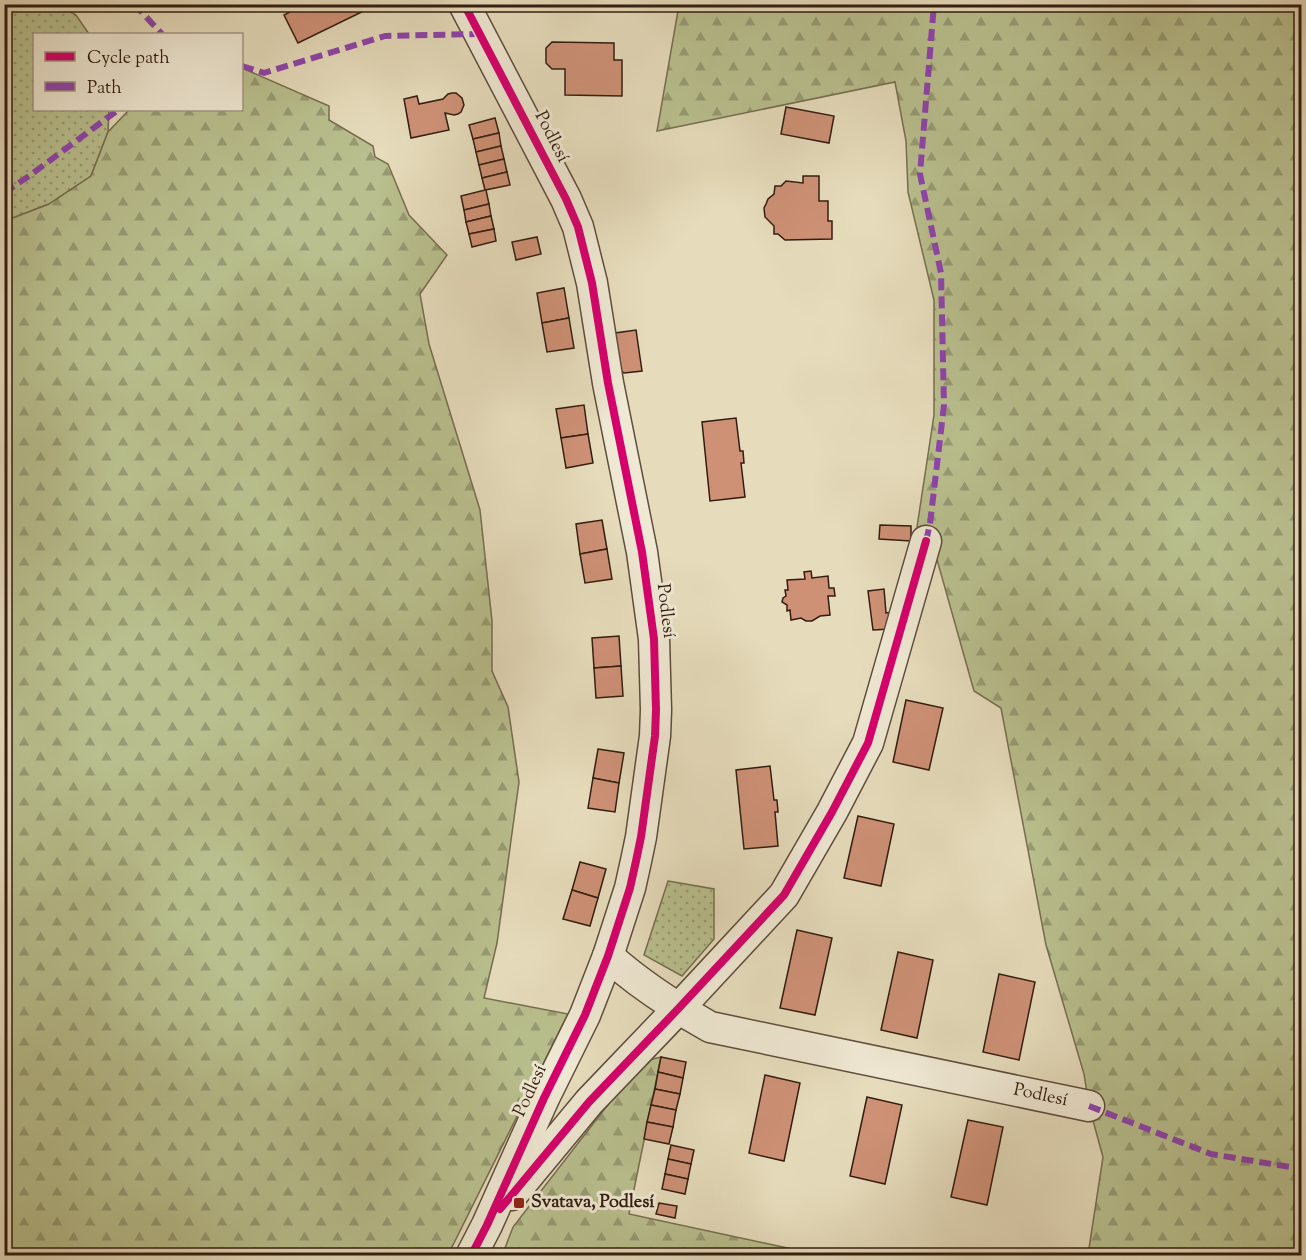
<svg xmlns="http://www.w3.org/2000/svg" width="1306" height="1260" font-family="'Sorts Mill Goudy',serif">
<defs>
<pattern id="grass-dots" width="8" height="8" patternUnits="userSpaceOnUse" patternTransform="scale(1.5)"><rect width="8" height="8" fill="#b9bf8e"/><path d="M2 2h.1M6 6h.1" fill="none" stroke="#979b73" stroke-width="1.8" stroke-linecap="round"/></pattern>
<pattern id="forest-firs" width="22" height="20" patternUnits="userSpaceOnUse" patternTransform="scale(1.5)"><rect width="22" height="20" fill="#b9bf8e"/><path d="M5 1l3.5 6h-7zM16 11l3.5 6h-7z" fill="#979b73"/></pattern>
</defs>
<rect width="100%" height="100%" fill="#e6dcbc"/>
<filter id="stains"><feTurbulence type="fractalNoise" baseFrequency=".00333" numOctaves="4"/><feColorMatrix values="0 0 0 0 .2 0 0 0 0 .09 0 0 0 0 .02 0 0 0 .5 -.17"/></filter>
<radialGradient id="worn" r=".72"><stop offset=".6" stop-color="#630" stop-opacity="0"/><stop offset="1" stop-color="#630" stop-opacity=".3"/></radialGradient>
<g fill="url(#grass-dots)" stroke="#766e4f" stroke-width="1.5">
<polygon points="4,5 59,5 76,15 89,34 34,34 34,110 109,110 108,132 91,176 49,204 5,221"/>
<polygon points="668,881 714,889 714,939 682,976 644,955"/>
</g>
<g fill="url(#forest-firs)" stroke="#766e4f" stroke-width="1.5">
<polygon points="679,5 1301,5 1301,1255 1088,1255 1103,1157 1089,1106 1084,1074 1046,945 1001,708 974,691 936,556 917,527 934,415 934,300 908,192 906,141 895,82 657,131"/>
<polygon points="242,68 329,106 329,120 373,146 375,157 388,164 409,215 447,255 420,294 429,344 480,510 492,621 492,671 508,707 519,782 497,943 484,998 568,1014 448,1255 5,1255 5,221 49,204 91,176 108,132 129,110 242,110"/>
<polygon points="661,1057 629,1214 820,1255 502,1256 513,1227 641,1062"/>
</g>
<g fill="#ce9176" stroke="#331d10" stroke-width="1.5">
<polygon points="305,4 378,4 298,43 284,15"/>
<polygon points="552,42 614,43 614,60 622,60 622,96 565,95 565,69 552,69 546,63 546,48"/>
<polygon points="452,93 456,93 462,98 464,105 461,112 458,114 454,115 445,113 449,130 411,138 404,99 417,96 419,104 443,99 448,94"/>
<polygon points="786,107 834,116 829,143 781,134"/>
<polygon points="495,118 499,133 473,139 469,125"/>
<polygon points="499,133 501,146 476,152 473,139"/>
<polygon points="501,146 504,159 479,165 476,152"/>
<polygon points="504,159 507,172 482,178 479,165"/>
<polygon points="507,172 510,185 485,190 482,178"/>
<polygon points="803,176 819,176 819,201 828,201 828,221 832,221 832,239 785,240 778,234 774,234 774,226 765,217 764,208 766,204 768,199 774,194 775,186 781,186 786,181 803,183"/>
<polygon points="485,190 486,190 489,204 464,210 461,196"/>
<polygon points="489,204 491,216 466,222 464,210"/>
<polygon points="491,216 494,229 469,234 466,222"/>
<polygon points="494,229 496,241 472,247 469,234"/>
<polygon points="537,237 541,254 516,260 512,242"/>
<polygon points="564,288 569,318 542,323 537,293"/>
<polygon points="569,318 574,348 547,352 542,323"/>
<polygon points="636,330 642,371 624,373 620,370 615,333"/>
<polygon points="584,405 588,434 561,438 556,409"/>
<polygon points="736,418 740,451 743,451 744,463 741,463 745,497 710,501 702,422"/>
<polygon points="588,434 593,463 566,468 561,438"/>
<polygon points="602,520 607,549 580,554 576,524"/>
<polygon points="880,525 911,526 911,541 879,539"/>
<polygon points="607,549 612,579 585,583 580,554"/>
<polygon points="811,571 812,578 828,576 829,588 834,588 835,596 828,596 830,615 820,616 812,621 806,621 801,618 791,620 790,610 787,611 787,605 782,602 783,598 786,596 785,590 788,590 787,580 805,579 804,572"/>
<polygon points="884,589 886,613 894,612 890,629 873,630 868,591"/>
<polygon points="619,636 621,666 594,668 592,638"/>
<polygon points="621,666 623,696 596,698 594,668"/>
<polygon points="906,700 943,708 929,770 893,762"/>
<polygon points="598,749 624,753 619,783 593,778"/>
<polygon points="770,766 774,800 777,800 778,812 775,812 778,846 744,849 736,770"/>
<polygon points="593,778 619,783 615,812 588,808"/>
<polygon points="858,816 894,824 881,886 844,878"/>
<polygon points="580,862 606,869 598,898 572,890"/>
<polygon points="572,890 598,898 590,926 563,919"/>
<polygon points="797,930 832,938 815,1015 780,1008"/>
<polygon points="898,952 933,960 917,1038 881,1030"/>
<polygon points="999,974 1035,982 1019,1060 983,1052"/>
<polygon points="661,1057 686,1062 683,1078 658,1072"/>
<polygon points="658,1072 683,1078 680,1094 655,1089"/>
<polygon points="765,1075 800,1083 784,1161 749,1153"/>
<polygon points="655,1089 680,1094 676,1110 651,1105"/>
<polygon points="867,1097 902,1105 885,1184 850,1176"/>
<polygon points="651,1105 676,1110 673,1127 647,1122"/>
<polygon points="968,1120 1003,1127 987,1205 951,1197"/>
<polygon points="647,1122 673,1127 669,1144 644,1139"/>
<polygon points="671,1145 694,1150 691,1164 668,1159"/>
<polygon points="668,1159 691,1164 688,1179 665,1174"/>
<polygon points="665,1174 688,1179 685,1194 662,1189"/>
<polygon points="659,1203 677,1206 675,1218 656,1214"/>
</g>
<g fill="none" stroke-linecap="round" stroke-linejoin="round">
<g stroke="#604d3b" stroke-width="33">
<g id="street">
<polyline points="464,4 566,199 578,227 592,283 608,383 642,552 654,639 656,710 655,736 641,837 636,861 630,888 608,956 585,1015 544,1098 487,1225 471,1256"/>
<path id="s1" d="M608,956C639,984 673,1006 710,1027L1089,1106"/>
<polyline points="512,1195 589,1102 678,1009 784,895 832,812 868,743 926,541"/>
</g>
</g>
<use href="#street" stroke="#efe8d3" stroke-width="30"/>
<g stroke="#8e44ad" stroke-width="6" stroke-dasharray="12 6" stroke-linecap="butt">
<polyline points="134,4 162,34"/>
<polyline points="242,66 264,73 385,36 478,34"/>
<polyline points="4,193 29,176 118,110"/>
<polyline points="926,541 930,524 944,405 941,273 920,174 934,4"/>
<polyline points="1089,1106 1211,1154 1302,1169"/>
</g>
<g stroke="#efe8d3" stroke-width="11">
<g id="cycleway">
<polyline points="464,4 566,199 578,227 592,283 608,383 642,552 654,639 656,710 655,736 641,837 636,861 630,888 608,956 585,1015 544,1098 487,1225 471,1256"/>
<polyline points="500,1209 589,1102 678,1009 784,895 832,812 868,743 926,541"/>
</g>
</g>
<use href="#cycleway" stroke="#d6006c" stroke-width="8"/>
</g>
<rect fill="#8f2418" stroke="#efe8d3" stroke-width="2" x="513" y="1197" width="12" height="12" rx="3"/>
<g text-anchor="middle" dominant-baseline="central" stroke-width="6" stroke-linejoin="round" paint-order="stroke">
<g font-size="18" fill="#331d10" stroke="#efe8d3">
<text transform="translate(551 137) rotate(63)">Podlesí</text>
<text transform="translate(665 611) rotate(83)">Podlesí</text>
<text transform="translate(531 1091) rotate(-65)">Podlesí</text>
<text stroke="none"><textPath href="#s1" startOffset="462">Podlesí</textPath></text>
</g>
<g font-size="18" font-weight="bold" fill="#331d10" stroke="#efe8d3" text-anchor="start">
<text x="531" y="1203">Svatava, Podlesí</text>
</g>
</g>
<rect width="1306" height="1260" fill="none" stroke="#e6dcbc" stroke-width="24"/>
<rect x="6" y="6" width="1294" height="1248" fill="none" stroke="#331d10" stroke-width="3"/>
<rect x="12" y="12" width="1282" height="1236" fill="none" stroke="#331d10" stroke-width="1.5"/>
<rect x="33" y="33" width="210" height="78" fill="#efe8d3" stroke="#a49785" stroke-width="1.5"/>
<rect x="45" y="52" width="30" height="9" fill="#d6006c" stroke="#a49785" stroke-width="1.5"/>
<text x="87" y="63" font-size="18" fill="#331d10">Cycle path</text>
<rect x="45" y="82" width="30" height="9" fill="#8e44ad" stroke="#a49785" stroke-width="1.5"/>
<text x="87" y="93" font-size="18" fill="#331d10">Path</text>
<rect width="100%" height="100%" filter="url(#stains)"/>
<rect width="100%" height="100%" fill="url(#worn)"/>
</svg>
